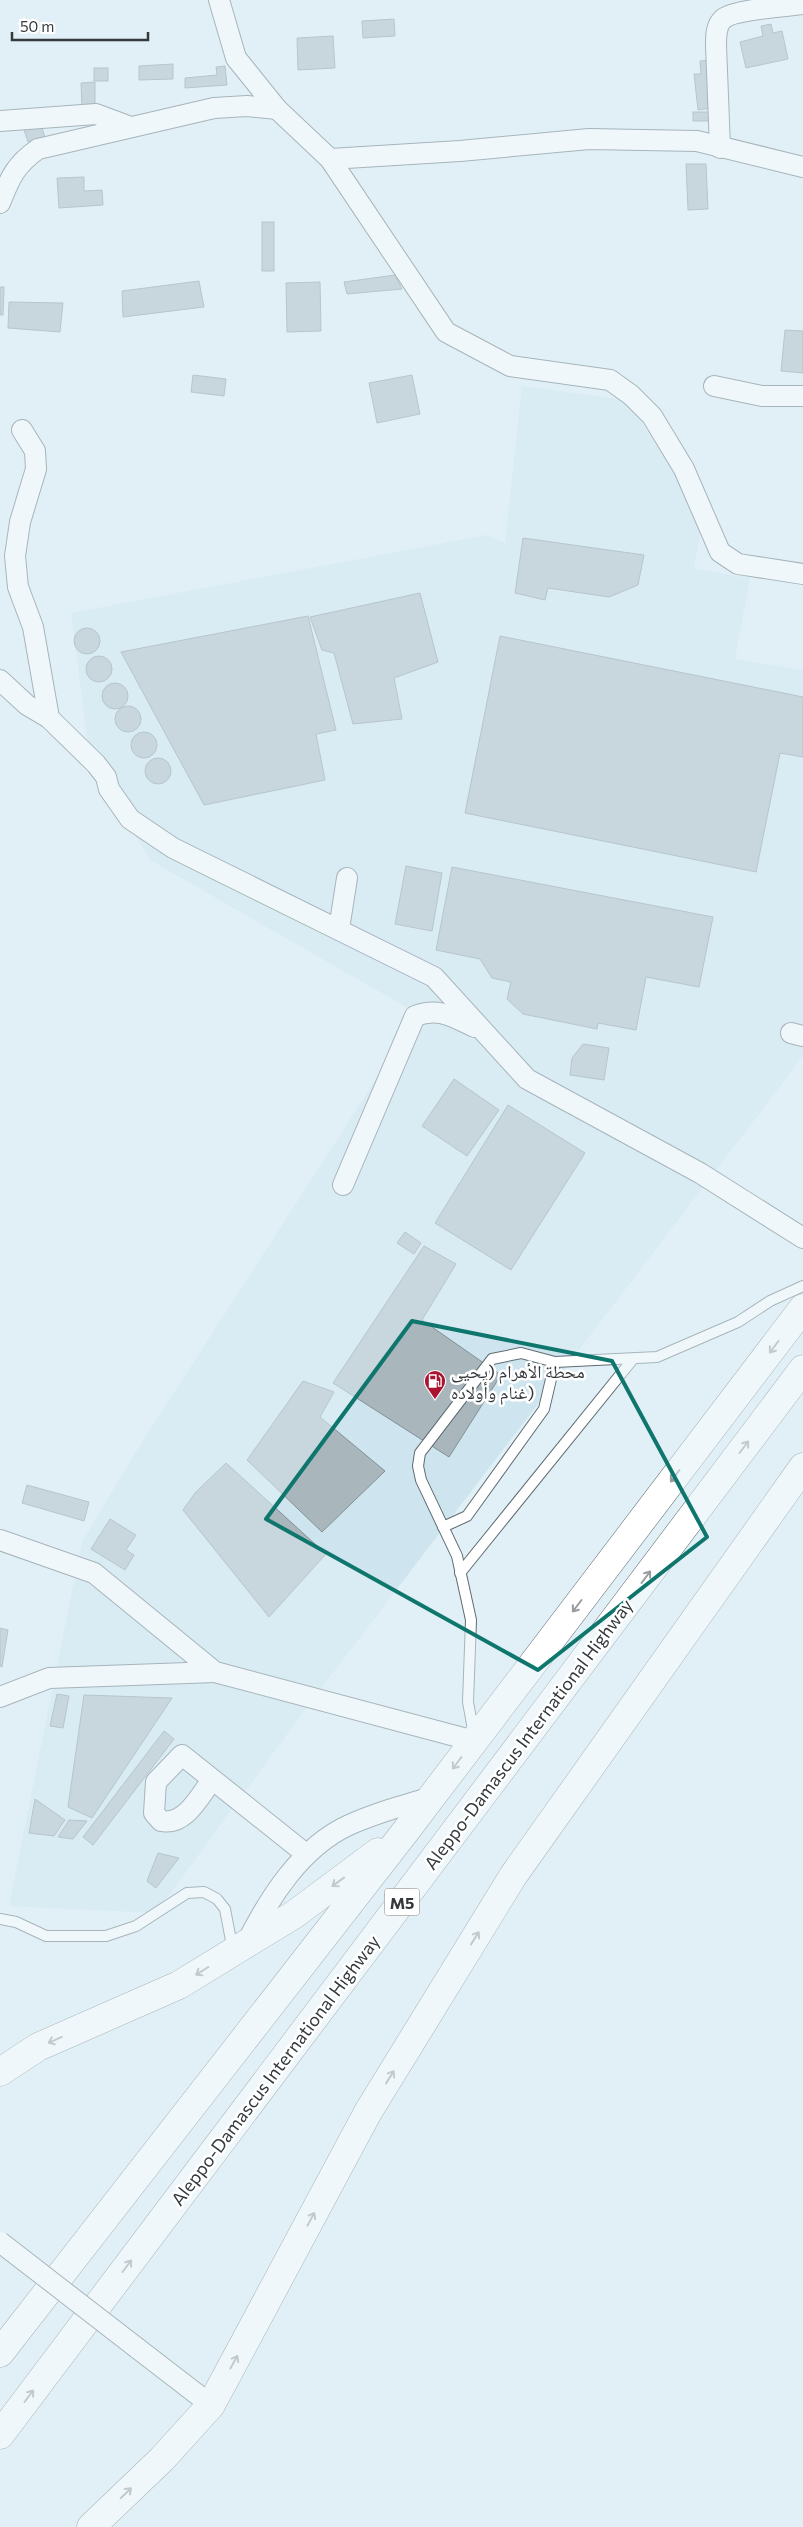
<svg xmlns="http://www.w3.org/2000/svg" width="803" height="2527" font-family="Commissioner,'Noto Naskh Arabic',sans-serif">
<rect width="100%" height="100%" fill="#e1f0f7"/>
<polygon fill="#cee4ee" points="522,386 627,400 703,517 694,569 750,578 735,659 803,670 803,1056 307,1707 156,1913 9,1906 82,1542 137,1450 418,1014 150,860 90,761 71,613 487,535 505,543"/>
<g fill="#a9b7bd" stroke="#839197">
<polygon points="394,19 395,36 363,38 362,21"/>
<polygon points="771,24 773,33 782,31 788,59 746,68 740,42 763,36 761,26"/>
<polygon points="333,36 335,68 298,70 297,38"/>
<polygon points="709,60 714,108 698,110 694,74 701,74 700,61"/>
<polygon points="173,64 173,79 139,80 139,66"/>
<polygon points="225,66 227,85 185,88 185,78 217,75 216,67"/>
<rect x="94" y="68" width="14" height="13"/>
<polygon points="95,82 95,109 82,109 81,83"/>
<rect x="693" y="112" width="24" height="9"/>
<polygon points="41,125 45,137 28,142 24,130"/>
<polygon points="686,164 706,164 708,209 688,210"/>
<polygon points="84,177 84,191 102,190 103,205 59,208 57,178"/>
<rect x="262" y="222" width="12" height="49"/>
<polygon points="395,275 402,289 347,294 344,282"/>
<polygon points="199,281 204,307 123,317 122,291"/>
<polygon points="320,282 321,331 287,332 286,283"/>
<polygon points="0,287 4,287 3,315 0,315"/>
<polygon points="9,302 63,303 60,332 8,328"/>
<polygon points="785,330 803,331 803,373 781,371"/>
<polygon points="193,375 226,379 224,396 191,392"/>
<polygon points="412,375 420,414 377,423 369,383"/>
<polygon points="523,538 644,555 638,585 609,597 548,588 545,600 515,593"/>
<polygon points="420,593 438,662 394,678 402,719 353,724 334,653 322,650 310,617"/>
<polygon points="308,616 336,730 316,734 325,780 204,805 121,652"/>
<circle cx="87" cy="641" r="13"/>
<polygon points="500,636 803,697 803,757 780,753 756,872 465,813"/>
<circle cx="99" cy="669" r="13"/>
<circle cx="115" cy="696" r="13"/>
<circle cx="128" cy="719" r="13"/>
<circle cx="144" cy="745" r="13"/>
<circle cx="158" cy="771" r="13"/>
<polygon points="406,866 442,873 432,931 395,924"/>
<polygon points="452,867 713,917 699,987 646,977 636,1030 598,1023 597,1029 523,1014 507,999 511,982 492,978 480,959 436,950"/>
<polygon points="583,1044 609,1048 604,1080 570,1075 572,1058"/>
<polygon points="454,1079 499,1110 467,1156 422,1126"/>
<polygon points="508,1105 585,1153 511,1270 435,1223"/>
<polygon points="405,1232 421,1243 414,1254 397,1243"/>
<polygon points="424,1246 456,1264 422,1320 501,1375 449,1457 333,1383"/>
<polygon points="303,1381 334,1392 320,1417 385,1471 322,1532 247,1460"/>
<polygon points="226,1463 326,1554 269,1617 183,1510 195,1493"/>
<polygon points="27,1485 89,1502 84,1521 22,1503"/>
<polygon points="110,1519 136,1535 126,1550 134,1555 125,1570 91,1549"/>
<polygon points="0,1628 8,1630 2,1667 0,1666"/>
<polygon points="57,1694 69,1696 63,1728 50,1726"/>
<polygon points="84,1695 172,1698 92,1818 68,1807"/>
<polygon points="164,1731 174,1739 93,1845 83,1837"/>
<polygon points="35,1799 65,1820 54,1836 29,1833"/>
<polygon points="69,1820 87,1821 73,1839 58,1837"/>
<polygon points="158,1853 179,1858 156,1888 147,1881"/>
</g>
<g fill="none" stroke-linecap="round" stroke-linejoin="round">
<g stroke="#5f6c72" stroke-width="12">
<g id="lane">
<polyline points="443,1527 467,1516 544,1409 555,1362"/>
<polyline points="460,1573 633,1359"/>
<polyline points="474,1735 468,1702 471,1620 457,1556 421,1480 418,1466 420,1453 492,1359 521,1353 555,1362 657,1357 738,1322 770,1301 803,1286"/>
<polyline points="0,1919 16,1922 46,1936 106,1936 136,1926 187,1893 204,1892 217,1899 225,1909 233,1951"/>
</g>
</g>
<g stroke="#5f6c72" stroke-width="22">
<g id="street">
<polyline points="219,0 236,58 277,109 330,159 446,332 510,366 610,380 631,395 652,416 684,469 720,552 738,564 803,574"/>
<polyline points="0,121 96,114 131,127"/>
<path d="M720,148L716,45C716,36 716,25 723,19C733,10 787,6 803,4"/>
<polyline points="330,159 460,151 589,139 697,141 803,167"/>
<path d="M0,203C10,178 15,165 38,149L214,108L247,106L277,109"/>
<polyline points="714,386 762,396 803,396"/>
<polyline points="22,430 35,451 36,469 20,522 15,556 18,587 33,627 49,718"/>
<polyline points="0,680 27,705 49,718 96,764 106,777 109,789 130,819 173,848 434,977 527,1079 700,1173 803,1238"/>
<polyline points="339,929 347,878"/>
<polyline points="791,1033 803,1036"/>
<path d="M343,1185L415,1016C440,1007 452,1017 475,1027"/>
<polyline points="0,1540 94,1573 215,1672 474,1741"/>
<polyline points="0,1697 49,1678 215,1672"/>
<path d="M212,1780C199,1797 185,1826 161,1821L154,1813L156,1782L182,1755L306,1854"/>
<path d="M246,1944C269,1898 301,1847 349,1825C376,1813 404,1805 432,1797"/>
<polyline points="137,2348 211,2405"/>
</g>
</g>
<g stroke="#5f6c72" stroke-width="29">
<g id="highway">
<polyline points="0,2072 38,2047 179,1985 295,1914 378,1852"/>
<polyline points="0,2353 405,1832 803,1308"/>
<polyline points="0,2435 803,1369"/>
<polyline points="91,2527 162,2459 211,2405 368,2112 513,1876 803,1467"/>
</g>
</g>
<use href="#lane" stroke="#fff" stroke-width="10"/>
<use href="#street" stroke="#fff" stroke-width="20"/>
<use href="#highway" stroke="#fff" stroke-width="28"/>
<g stroke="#5f6c72" stroke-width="22" stroke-linecap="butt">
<polyline id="street-bridge" points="0,2242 137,2348"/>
</g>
<use href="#street-bridge" stroke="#fff" stroke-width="20"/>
</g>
<defs><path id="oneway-shaft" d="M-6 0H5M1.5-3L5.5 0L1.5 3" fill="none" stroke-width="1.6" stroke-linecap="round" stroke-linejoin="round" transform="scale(1.25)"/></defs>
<g stroke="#999c9e">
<use href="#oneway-shaft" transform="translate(774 1347) rotate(127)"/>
<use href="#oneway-shaft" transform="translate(744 1447) rotate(-53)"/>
<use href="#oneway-shaft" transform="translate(675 1476) rotate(127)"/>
<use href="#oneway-shaft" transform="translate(646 1577) rotate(-53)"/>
<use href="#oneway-shaft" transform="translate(577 1606) rotate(127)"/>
<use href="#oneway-shaft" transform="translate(457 1763) rotate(127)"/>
<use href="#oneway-shaft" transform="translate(338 1882) rotate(144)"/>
<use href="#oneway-shaft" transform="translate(475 1938) rotate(-58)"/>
<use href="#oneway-shaft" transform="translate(202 1971) rotate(148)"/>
<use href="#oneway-shaft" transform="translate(55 2040) rotate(156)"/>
<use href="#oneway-shaft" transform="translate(390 2077) rotate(-58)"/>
<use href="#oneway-shaft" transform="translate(311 2219) rotate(-62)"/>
<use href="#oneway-shaft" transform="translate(127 2266) rotate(-53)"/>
<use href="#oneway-shaft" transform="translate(234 2362) rotate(-61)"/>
<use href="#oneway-shaft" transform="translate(29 2396) rotate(-53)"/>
<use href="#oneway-shaft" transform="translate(126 2493) rotate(-44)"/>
</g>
<path d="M0 0H803V2527H0ZM412,1321L612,1361L707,1537L538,1670L266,1519Z" fill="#e1f0f7" fill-opacity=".55" fill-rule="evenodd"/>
<path fill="none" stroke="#0f766e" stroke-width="4" stroke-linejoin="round" d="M412,1321L612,1361L707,1537L538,1670L266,1519Z"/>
<defs>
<g id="fuel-pin" transform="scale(1.125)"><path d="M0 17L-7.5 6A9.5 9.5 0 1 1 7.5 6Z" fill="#aa1430" stroke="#fff"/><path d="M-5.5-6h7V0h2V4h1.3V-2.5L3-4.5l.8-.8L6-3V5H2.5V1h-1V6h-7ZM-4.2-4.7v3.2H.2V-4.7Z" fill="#fff"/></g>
</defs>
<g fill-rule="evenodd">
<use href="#fuel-pin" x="435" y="1381"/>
</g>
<g text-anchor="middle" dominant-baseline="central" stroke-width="5" stroke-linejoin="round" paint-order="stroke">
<rect fill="#fff" stroke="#707476" stroke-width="1" x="384.5" y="1888.5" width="35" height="27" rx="4"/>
<g font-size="16" font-weight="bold" fill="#33393c">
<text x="402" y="1902">M5</text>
</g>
<g font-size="18" fill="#33393c" stroke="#fff" text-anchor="start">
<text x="451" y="1371">محطة الأهرام (يحيى<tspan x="451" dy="21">غنام وأولاده)</tspan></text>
</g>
<g font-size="18" fill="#33393c" stroke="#fff">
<text transform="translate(528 1734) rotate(-53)">Aleppo-Damascus International Highway</text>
<text transform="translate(275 2070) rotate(-53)">Aleppo-Damascus International Highway</text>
</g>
</g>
<path d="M12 32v8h136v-8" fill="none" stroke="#33393c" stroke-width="2.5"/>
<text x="20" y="32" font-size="15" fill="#33393c" stroke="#ffffff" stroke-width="4" paint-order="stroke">50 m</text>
</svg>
